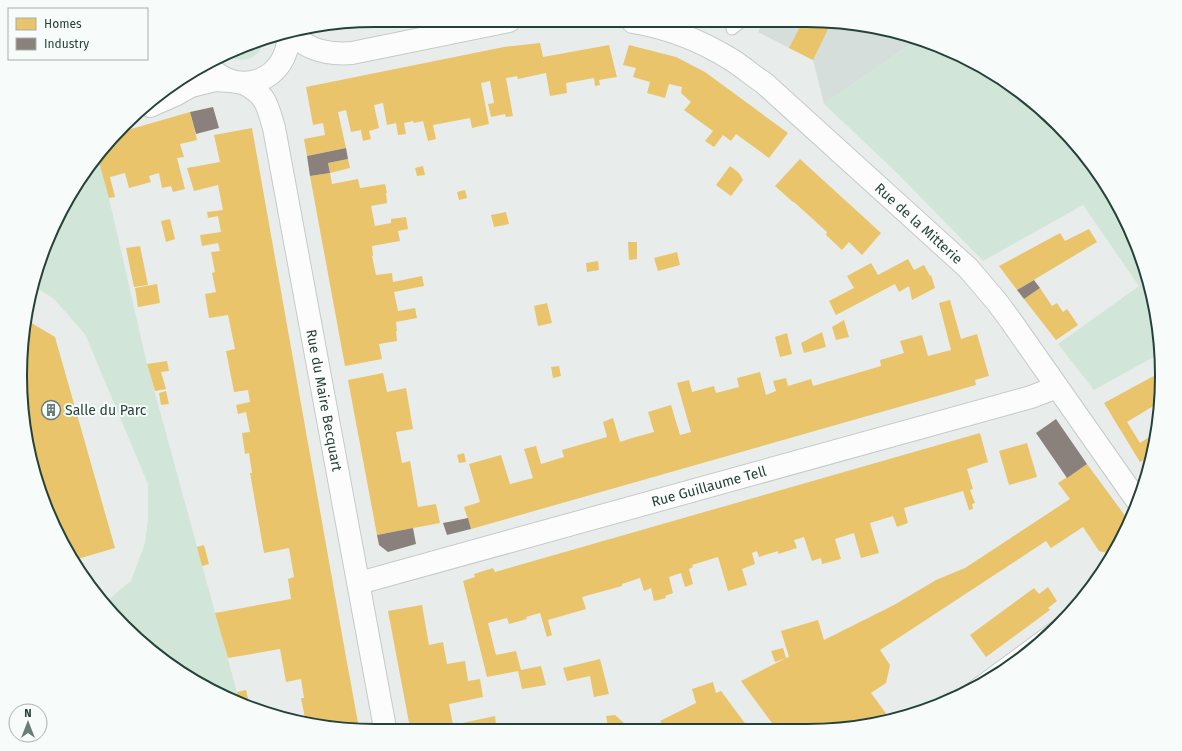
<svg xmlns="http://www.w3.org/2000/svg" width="1182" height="751" font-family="'Fira Sans',sans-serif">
<rect width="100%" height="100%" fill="#e8edeb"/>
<polygon fill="#d6dedb" points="762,22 853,23 917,40 824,104 813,60 758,32"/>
<g fill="#d1e6d8">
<path d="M261,39H263C263,57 242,66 228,55Z"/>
<polygon points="917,40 943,47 1041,108 1088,159 1125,218 1150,283 1161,353 1094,390 1058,344 1139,286 1083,205 983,261 896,172 824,104"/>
<polygon points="98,158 109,198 147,364 238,696 231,698 141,643 105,602 131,581 145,543 148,520 148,484 85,334 54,299 34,286 39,261 93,160"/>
</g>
<g fill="#e9c46a">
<polygon points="802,23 831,23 813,60 789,48"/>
<polygon points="540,43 543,57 609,45 617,77 599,80 600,85 595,86 594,78 566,83 567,93 550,96 546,73 518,79 517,76 506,78 513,116 506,117 505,114 491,117 488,104 494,103 490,81 481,83 489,124 472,128 470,118 433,125 436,139 428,141 423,121 414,123 413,121 404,123 406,134 398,135 396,123 387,125 383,103 374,105 379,128 369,131 371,139 363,141 361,130 351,132 346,110 338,112 346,148 307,156 304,139 325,135 323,123 313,125 306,87 504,47"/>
<polygon points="629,45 676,57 705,72 788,133 769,158 736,134 731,141 723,135 714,147 705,141 713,131 684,110 691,102 681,93 682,87 669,84 665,98 647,93 650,82 633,77 636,68 623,65"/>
<polygon points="190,112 197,140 180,144 184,157 177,158 185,189 173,192 171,186 162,188 159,173 149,176 151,182 129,188 125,173 110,177 115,197 109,198 97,155 124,131"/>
<polygon points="252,128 346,657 359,728 329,728 309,723 308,717 305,718 301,698 304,698 301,679 286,682 280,649 228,658 215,613 291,599 288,579 294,577 289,548 264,553 250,473 252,473 249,453 245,454 242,433 250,432 246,412 238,414 236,405 250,402 248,390 234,392 226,351 235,349 228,315 209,318 205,294 216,292 212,273 215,272 211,252 220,251 218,243 202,246 200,235 221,232 218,216 208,218 207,212 223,210 218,185 194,191 187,168 220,162 214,135"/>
<polygon points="348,159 350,168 330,173 328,163"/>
<polygon points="800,159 881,233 862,255 849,242 842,250 826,235 827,232 794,202 793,202 775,186"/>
<polygon points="423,166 425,175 417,176 415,168"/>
<polygon points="730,166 739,173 743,180 731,196 716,185"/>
<polygon points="330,173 332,184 358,179 360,188 385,184 387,193 386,193 387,203 371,206 375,226 391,223 391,219 406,217 408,229 398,231 400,241 372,246 373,256 372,256 376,275 392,273 393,282 422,276 424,286 394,292 398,311 415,308 417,318 396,322 397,331 396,331 397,341 379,344 382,359 345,366 310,176"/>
<polygon points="465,190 467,198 459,200 457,192"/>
<polygon points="506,212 509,224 494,227 491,215"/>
<polygon points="170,219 175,239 166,242 161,221"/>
<polygon points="1089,229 1097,242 1017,290 999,266 1060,233 1065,241"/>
<polygon points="628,242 637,242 637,259 629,260"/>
<polygon points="140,246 148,285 134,287 126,248"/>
<polygon points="677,252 680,265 658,271 654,258"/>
<polygon points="908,259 914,270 924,265 930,276 931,275 935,288 912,300 909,286 899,292 895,284 836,315 829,301 854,288 847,276 871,263 878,275"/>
<polygon points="598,261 599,270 587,272 586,263"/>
<polygon points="157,284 160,303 138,307 135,288"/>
<polygon points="1040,288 1052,306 1057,303 1063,312 1067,309 1078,325 1056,340 1024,299"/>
<polygon points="950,300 961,339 977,334 989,376 975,380 976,385 471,529 464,507 480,502 469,464 501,455 510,484 533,478 524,449 536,446 541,464 564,457 562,450 607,437 603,422 613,418 620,442 632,438 654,432 648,412 671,405 680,435 691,432 677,383 689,380 692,392 714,386 716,393 739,387 737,378 760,372 766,395 776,391 773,381 786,378 788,386 811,379 813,386 881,366 880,360 904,353 900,341 922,335 928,356 951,350 939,303"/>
<polygon points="547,303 552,323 538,326 534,306"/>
<polygon points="844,320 849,337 836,340 832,327"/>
<polygon points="28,321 55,337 115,548 74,560 32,467 21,352 26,327"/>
<polygon points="822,332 826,347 804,353 801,343"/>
<polygon points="787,333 792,354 780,357 775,337"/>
<polygon points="167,361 169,371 161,372 166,389 155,391 147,364"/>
<polygon points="559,366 561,376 553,378 551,367"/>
<polygon points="1161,372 1159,413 1155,405 1127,422 1140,443 1157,432 1151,457 1140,462 1104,403"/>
<polygon points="383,373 387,392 406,388 413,429 396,432 402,463 410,461 418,507 436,504 440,523 377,535 348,380"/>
<polygon points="166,391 169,404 161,405 159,393"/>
<polygon points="980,433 988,462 967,469 973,489 970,490 975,503 972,504 973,509 969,510 963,491 904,508 908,523 897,527 893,516 870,523 879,553 861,558 854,533 835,539 841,559 822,564 821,558 812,561 804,537 794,540 797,548 778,554 778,551 759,557 757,551 752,553 755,564 742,569 747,585 728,591 718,557 692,565 693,567 689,569 693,584 685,587 681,573 669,577 673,593 665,596 666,598 654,601 651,588 644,591 640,578 622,584 622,586 582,597 586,609 548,620 552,635 547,637 540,613 526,617 527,619 509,624 507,618 488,623 496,655 516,651 521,670 541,666 546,685 522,689 518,671 487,677 463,581 475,577 474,574 493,568 495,572"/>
<polygon points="1027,443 1037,477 1009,485 999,451"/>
<polygon points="464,453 466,462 459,463 457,455"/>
<polygon points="1087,464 1129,521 1119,544 1117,545 1117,547 1116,550 1111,554 1099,551 1083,527 1051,548 1046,541 880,650 890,665 886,683 871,693 891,720 830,730 777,730 741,681 786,658 775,662 771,651 783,648 786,658 789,657 781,631 818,620 824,640 894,605 936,580 965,568 1070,499 1058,483"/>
<polygon points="204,545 209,564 202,566 197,547"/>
<polygon points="1048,587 1057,601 1048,608 1050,610 986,657 970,635 1034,588 1039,594"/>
<polygon points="422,605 429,645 443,642 447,664 465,661 468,681 480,679 483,697 449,704 453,725 495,716 496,724 472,729 410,728 388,611"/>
<polygon points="600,659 609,694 594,697 590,676 567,681 563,668"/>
<polygon points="713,682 716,693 721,691 750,730 667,730 660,721 696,703 692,689"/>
<polygon points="246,690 250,707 240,704 237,692"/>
<polygon points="615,715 624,723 608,726 606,716"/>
</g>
<g fill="#8a817c">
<polygon points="213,107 219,128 196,134 190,112"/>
<polygon points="346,148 348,159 328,163 330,173 310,176 307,156"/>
<polygon points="1034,280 1040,288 1024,299 1017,290"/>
<polygon points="1056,419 1087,464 1067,478 1036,433"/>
<polygon points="468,518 471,529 447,535 443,523"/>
<polygon points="413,528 416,544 388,552 379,545 377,535"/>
</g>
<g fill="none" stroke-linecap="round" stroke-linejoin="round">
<g stroke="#c5cac8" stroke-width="13">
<g id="lane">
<polyline points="732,29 741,22"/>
<polyline points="962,695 1060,623"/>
</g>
</g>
<g stroke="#c5cac8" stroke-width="24">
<g id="street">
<path id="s1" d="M633,22C669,28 700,40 732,60C743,67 753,76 764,83L968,268L997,302L1011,321L1138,502"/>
<path d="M292,34C309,51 329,55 352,53L509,21"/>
<path d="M208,65C237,100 290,80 288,34"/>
<path id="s2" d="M243,83C267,95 267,105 274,128L385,728"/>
<polyline points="150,106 175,95 191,86 215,80 229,81"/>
<path id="s3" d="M359,583L1031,397L1057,387"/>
</g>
</g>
<use href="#lane" stroke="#fcfcfc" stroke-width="11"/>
<use href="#street" stroke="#fcfcfc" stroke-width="22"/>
</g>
<defs>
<g id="building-ring" transform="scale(1)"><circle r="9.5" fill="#f7fbf9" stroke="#697e78" stroke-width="1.5"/><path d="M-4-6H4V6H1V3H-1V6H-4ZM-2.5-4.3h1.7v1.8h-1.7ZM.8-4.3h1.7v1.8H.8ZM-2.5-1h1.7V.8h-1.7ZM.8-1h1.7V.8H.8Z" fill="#697e78"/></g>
</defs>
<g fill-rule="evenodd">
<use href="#building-ring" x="51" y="410"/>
</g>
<g text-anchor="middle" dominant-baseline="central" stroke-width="4" stroke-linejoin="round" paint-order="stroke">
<g font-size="14" fill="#24423a" stroke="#f7fbf9">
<text stroke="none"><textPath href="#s1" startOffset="355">Rue de la Mitterie</textPath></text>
<text stroke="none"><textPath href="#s2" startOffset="334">Rue du Maire Becquart</textPath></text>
<text stroke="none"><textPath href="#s3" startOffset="363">Rue Guillaume Tell</textPath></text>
</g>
<g font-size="14" fill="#24423a" stroke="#f7fbf9" text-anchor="start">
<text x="65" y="410">Salle du Parc</text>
</g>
</g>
<path d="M0 0H1182V751H0ZM375 27H807A348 348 0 0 1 1155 375V376A348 348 0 0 1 807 724H375A348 348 0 0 1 27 376V375A348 348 0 0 1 375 27Z" fill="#f7fbf9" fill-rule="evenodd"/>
<path fill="none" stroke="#24423a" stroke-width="2" d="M375 27H807A348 348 0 0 1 1155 375V376A348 348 0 0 1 807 724H375A348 348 0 0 1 27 376V375A348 348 0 0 1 375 27Z"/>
<rect x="8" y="8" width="140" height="52" fill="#f7fbf9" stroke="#a3b1ad"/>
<rect x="16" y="18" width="20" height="12" fill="#e9c46a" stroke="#a3b1ad"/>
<text x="44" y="28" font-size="12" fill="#24423a">Homes</text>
<rect x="16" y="38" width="20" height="12" fill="#8a817c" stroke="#a3b1ad"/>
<text x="44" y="48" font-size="12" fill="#24423a">Industry</text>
<g transform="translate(28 723)"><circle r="19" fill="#f7fbf9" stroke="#a3b1ad"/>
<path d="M0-3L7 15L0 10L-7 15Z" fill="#697e78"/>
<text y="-6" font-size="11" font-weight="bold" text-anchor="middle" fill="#24423a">N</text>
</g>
</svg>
